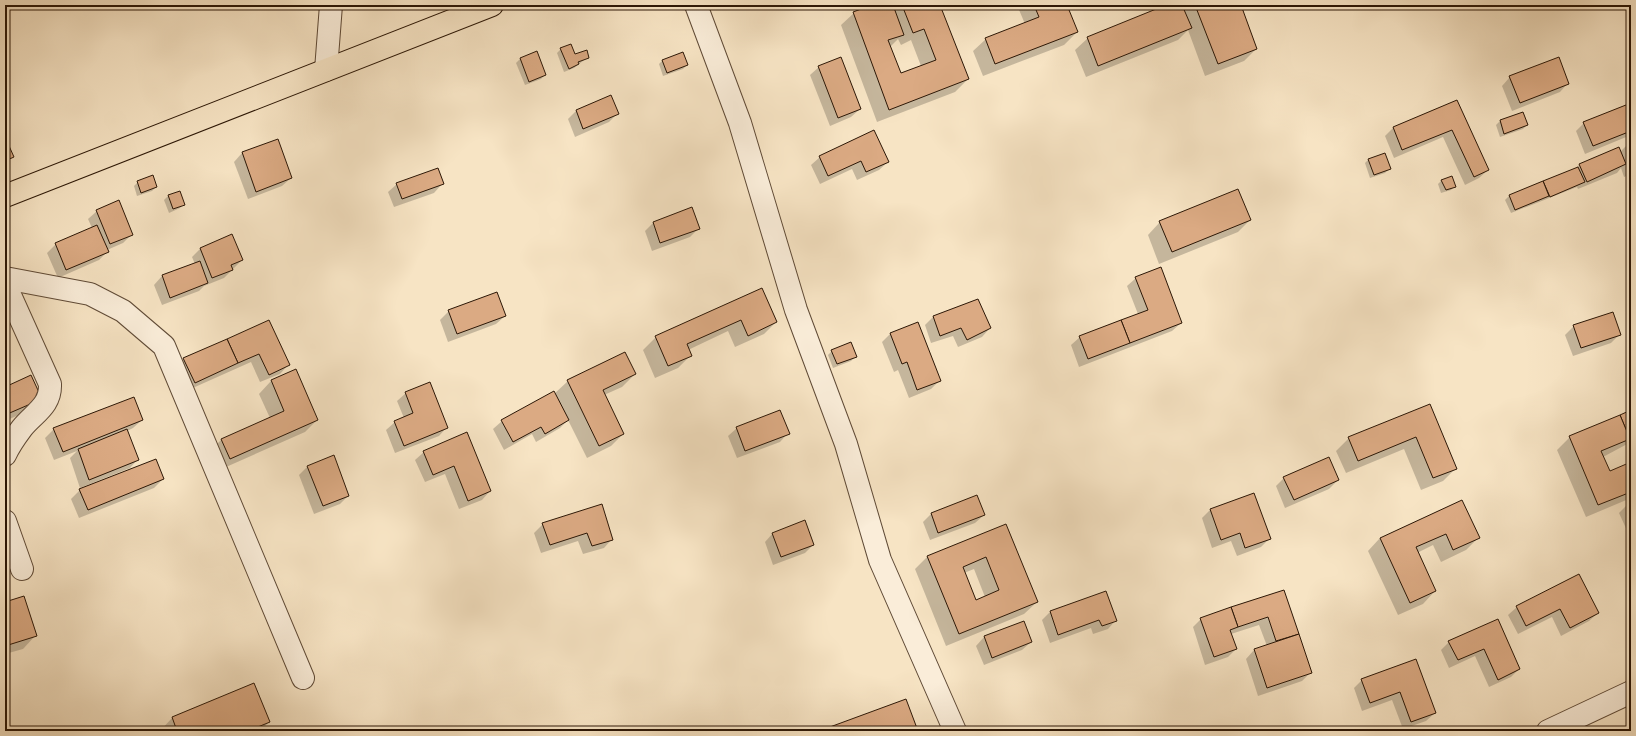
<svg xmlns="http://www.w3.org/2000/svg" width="1636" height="736" font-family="'IM FELL Great Primer',serif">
<rect width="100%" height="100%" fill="#f7e4c4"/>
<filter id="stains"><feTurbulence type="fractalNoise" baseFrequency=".005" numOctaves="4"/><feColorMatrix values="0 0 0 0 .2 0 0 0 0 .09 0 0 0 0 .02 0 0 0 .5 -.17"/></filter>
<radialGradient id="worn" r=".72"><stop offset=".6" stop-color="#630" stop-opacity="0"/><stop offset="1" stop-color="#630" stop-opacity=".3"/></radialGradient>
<g fill="#0003" fill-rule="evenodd">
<path d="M875,5H939L968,79L955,92L877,122L841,25L854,13ZM898,39L901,45L911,40L921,66L900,74L890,47Z"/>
<polygon points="1017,5 1066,5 1077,32 1064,45 983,76 973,51 986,39 1025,24"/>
<polygon points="1169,5 1240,5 1256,49 1244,61 1205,76 1188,30 1178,40 1086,77 1075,50 1088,38"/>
<polygon points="561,49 574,55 588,57 574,68 564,72 557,53"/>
<polygon points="536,53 545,75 541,79 525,85 516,63 520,59"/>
<polygon points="663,60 687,65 683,69 663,76 659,64"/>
<polygon points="819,67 860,109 851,117 830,126 810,75"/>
<polygon points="1510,77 1568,83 1560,92 1512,111 1502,86"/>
<polygon points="610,97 617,114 609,122 575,137 568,119 576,111"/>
<polygon points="1457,101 1488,170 1479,178 1465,185 1443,137 1394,158 1385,136 1393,128"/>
<polygon points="1631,104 1631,135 1585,154 1576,131 1584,123"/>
<polygon points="1523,113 1527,125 1523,129 1500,137 1496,125 1500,121"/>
<polygon points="5,138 13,157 5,163"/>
<polygon points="277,140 291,178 282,186 248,199 234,162 242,153"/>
<polygon points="1629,143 1631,143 1631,174 1624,177 1621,168 1617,173 1578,189 1577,187 1511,213 1505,200 1509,196 1575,169 1579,165 1620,152"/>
<polygon points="820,157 888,162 879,170 857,180 852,169 820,184 811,165"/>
<polygon points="1369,159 1389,169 1385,173 1370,178 1365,163"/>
<polygon points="1442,180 1455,186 1451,190 1441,193 1438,184"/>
<polygon points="138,182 156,187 152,191 137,196 134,186"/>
<polygon points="397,184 442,184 434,193 394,207 388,192"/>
<polygon points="168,196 184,204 180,208 169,213 164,200"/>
<polygon points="691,209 699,228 690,237 652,251 645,231 653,223"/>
<polygon points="97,211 132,234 123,243 107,250 107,252 99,260 58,278 47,253 56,244 92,228 88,219"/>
<polygon points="1250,220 1238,232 1159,264 1148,235 1160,222"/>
<polygon points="201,248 242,260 224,278 204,286 199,291 162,305 154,285 162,276 195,264 192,257"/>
<polygon points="1136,278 1181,323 1172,331 1079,367 1071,345 1080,337 1138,314 1127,286"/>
<polygon points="761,290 776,322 764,334 735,347 728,331 688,350 690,356 678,368 655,378 643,350 656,337"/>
<polygon points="977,300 990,328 982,337 958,347 953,336 931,343 925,325 933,317"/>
<polygon points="449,311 505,316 496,324 448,342 440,320"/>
<polygon points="268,321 288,365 280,374 260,382 251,362 186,391 176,368 184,359"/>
<polygon points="1574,326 1620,334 1611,343 1573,356 1565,335"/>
<polygon points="891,333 940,380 931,389 909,398 898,370 894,372 882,342"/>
<polygon points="832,351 855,357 851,361 833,368 828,355"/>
<polygon points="295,370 317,420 305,432 217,471 209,452 221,440 270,418 259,394 271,381"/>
<polygon points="635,374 622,387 604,395 623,434 611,446 587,458 568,420 560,428 536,442 532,434 504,450 493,429 502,421 554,394 568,381"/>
<polygon points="5,388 41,399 28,411 5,421"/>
<polygon points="406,393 447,427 439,436 395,453 386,430 395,422 404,418 397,401"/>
<polygon points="1429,405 1456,468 1443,481 1421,490 1404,449 1346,473 1336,451 1349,438"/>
<polygon points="1631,411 1631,442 1603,457 1609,472 1631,463 1631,498 1586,517 1557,450 1570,437"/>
<polygon points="142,420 133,428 127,431 138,459 130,468 80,488 70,458 77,451 54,460 45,438 54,429"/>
<polygon points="737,428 788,433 780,442 737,458 728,436"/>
<polygon points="467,434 490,491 482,500 459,509 445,474 425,482 415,460 424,452"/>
<polygon points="308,466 348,496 340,504 314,514 299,475"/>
<polygon points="1284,478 1338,480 1329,489 1285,508 1276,486"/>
<polygon points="163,479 154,488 79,518 71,499 80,490"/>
<polygon points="1254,494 1269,539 1261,547 1237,556 1231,541 1212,548 1202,518 1210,510"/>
<polygon points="977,496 984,515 975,523 930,540 923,522 931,514"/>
<polygon points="1461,501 1478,538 1466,550 1441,562 1433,545 1417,553 1435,591 1423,604 1398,615 1368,551 1380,538"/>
<polygon points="1631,501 1631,536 1630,537 1619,513"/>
<polygon points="601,505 612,539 604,548 583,554 578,541 541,553 534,533 543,524"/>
<path d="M1005,525L1037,602L1024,614L946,646L915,569L927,557ZM974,569L985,597L975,601L964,573Z"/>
<polygon points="773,533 813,545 805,553 773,565 765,542"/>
<polygon points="1579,575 1598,613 1589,621 1561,636 1552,617 1518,634 1508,615 1517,607"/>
<polygon points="1283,591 1311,672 1302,681 1258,696 1246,659 1254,650 1267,646 1259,625 1231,634 1236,649 1228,657 1205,665 1193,627 1201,619"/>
<polygon points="1106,592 1116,620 1108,629 1093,634 1091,628 1050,643 1042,620 1050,612"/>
<polygon points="5,603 35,636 23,649 5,654"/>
<polygon points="1497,620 1519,669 1511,677 1489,687 1475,656 1449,668 1441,650 1449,642"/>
<polygon points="1023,622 1031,642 1022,650 984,665 976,646 984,637"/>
<polygon points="1416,660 1435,713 1426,721 1403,729 1392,700 1362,711 1354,688 1362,680"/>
<polygon points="254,685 269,722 260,731 160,731 172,718"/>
</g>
<g fill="#dbaa83" stroke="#2c1706" fill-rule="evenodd">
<polygon points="872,5 893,5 904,35 888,40 901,73 936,60 924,29 913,33 902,5 940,5 969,79 889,110 853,12"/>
<polygon points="1034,5 1067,5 1078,32 995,64 985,38 1039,17"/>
<polygon points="1166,5 1182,5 1192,28 1098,66 1087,37"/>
<polygon points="1195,5 1241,5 1257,49 1218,64"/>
<polygon points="571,44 575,54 587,50 589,58 578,62 579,64 569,69 560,48"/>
<polygon points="537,51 546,75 529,82 520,58"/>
<polygon points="683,52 688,65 667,73 662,60"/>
<polygon points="841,57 861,109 838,118 818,66"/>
<polygon points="1559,57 1569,84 1520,103 1509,76"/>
<polygon points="611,95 619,114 583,129 576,110"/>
<polygon points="1457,100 1489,170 1474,177 1452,130 1402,150 1393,127"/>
<polygon points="1631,103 1631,131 1593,146 1583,122"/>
<polygon points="1523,112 1528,125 1504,134 1500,120"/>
<polygon points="874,130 889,162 866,172 861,161 828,176 819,156"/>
<polygon points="5,137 14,157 5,161"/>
<polygon points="278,139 292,178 256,192 242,152"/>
<polygon points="1619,147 1626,164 1587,182 1579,164"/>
<polygon points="1385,153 1391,169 1374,175 1368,159"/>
<polygon points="1578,167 1585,182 1550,197 1543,181"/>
<polygon points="438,168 444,184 402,199 396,183"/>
<polygon points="153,175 157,187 141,193 137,181"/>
<polygon points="1452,176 1456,187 1446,190 1441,180"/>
<polygon points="1543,181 1549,196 1515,210 1509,195"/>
<polygon points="1238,189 1251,220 1172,252 1159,221"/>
<polygon points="180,191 185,205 173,209 168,195"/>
<polygon points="119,200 133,235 110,244 96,210"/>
<polygon points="692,207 700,229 660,243 653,222"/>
<polygon points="97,225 109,252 66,270 55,243"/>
<polygon points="232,234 243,260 231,265 233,270 212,278 200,248"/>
<polygon points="200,261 208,283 170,298 162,275"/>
<polygon points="1161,267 1182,323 1130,343 1121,320 1148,310 1135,277"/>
<polygon points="762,288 777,322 748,336 741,320 687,344 692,356 668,366 655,336"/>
<polygon points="497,292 506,316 457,334 448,310"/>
<polygon points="978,299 991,328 967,340 961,328 940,336 933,316"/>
<polygon points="1613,312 1621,335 1581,348 1573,325"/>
<polygon points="269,320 290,365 269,375 259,354 238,363 227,339"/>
<polygon points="1121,320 1130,343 1088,359 1079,336"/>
<polygon points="918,322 941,381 917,390 907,362 902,364 890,333"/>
<polygon points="227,339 238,363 195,383 183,358"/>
<polygon points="851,342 857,357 837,364 831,350"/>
<polygon points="625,352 636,374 603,390 624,434 599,446 567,380"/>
<polygon points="296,369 318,420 230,459 221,439 284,411 271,380"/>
<polygon points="31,375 42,399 5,415 5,387"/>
<polygon points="430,382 448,428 404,446 394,421 413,413 405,392"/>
<polygon points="554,391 569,420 545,434 541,427 513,442 501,420"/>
<polygon points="134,397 143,420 63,452 53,428"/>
<polygon points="1430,404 1457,469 1433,478 1416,437 1358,461 1348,437"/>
<polygon points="780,410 790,434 745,451 736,427"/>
<polygon points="1631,410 1631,438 1630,439 1620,415"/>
<polygon points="1620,415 1630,439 1601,451 1610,471 1631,462 1631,492 1598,505 1569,436"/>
<polygon points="127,429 139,460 89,480 78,449"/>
<polygon points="467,432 491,491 468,501 454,466 433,475 423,451"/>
<polygon points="334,455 349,496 323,506 307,466"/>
<polygon points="1329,457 1339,480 1294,500 1283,477"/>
<polygon points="156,459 164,479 88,510 79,489"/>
<polygon points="1254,493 1271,539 1245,548 1240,533 1221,540 1210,509"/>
<polygon points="977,495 985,515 938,533 931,513"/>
<polygon points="1462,500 1480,538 1453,550 1446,534 1416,547 1436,591 1410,603 1380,538"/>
<polygon points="602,504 613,540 592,546 587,533 550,545 542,523"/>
<polygon points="805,520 814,545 781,557 772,533"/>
<path d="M1006,524L1038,602L959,634L927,556ZM986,557L999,590L976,600L963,567Z"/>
<polygon points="1579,574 1599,613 1570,628 1560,609 1526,626 1516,606"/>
<polygon points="1284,590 1299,634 1276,641 1268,617 1238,627 1231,607"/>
<polygon points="1106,591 1117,621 1102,626 1099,620 1058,635 1050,611"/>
<polygon points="24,596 37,636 5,646 5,602"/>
<polygon points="1231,607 1238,627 1230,630 1237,649 1214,657 1200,618"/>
<polygon points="1498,619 1520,669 1498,680 1484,649 1458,660 1448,641"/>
<polygon points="1024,621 1032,642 992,658 984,636"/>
<polygon points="1299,634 1312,673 1267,688 1254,649"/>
<polygon points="1416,659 1436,713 1411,722 1400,692 1370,703 1361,679"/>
<polygon points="254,683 270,722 248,731 177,731 172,717"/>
<polygon points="906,699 918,731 819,731"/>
</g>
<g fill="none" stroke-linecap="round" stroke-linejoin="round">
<g stroke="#5f4a36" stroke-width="24">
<g id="minor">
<polyline points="696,5 740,123 796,310 846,444 880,560 955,731"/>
<polyline points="326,70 331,5"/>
<polyline points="5,278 90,294 123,311 164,346 303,678"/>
<path d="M5,284L50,384C51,406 34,413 22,428C16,436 9,446 5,455"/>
<polyline points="5,521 22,569"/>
<polyline points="1548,731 1631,692"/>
</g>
</g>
<g stroke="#2c1706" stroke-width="24">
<polyline id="major" points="5,196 492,5"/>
</g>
<use href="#minor" stroke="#faedd9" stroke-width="22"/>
<use href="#major" stroke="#f7e4c4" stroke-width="22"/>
</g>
<rect width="1636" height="736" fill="none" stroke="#f7e4c4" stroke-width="20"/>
<rect x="6" y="6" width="1624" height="724" fill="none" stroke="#2c1706" stroke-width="2"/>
<rect x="10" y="10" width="1616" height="716" fill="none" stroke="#2c1706"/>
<rect width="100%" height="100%" filter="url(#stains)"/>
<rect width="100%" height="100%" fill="url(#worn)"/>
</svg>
